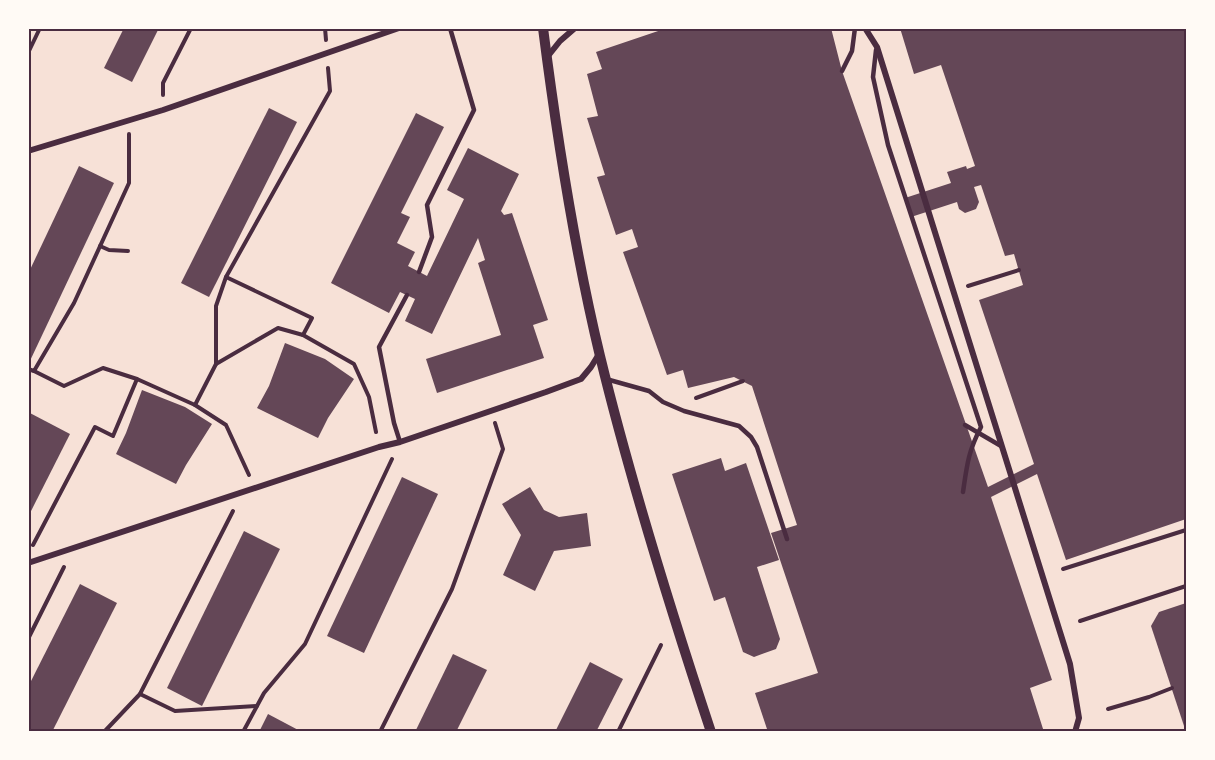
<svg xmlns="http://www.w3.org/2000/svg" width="1215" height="760" font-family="Roboto,sans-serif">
<rect width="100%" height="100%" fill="#f7e1d7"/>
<g fill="#644757">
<polygon points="124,28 159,28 132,82 104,68"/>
<polygon points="667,28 831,28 842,71 988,487 1034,464 979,300 1023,285 1014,254 1005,256 981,185 974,187 979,202 976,209 965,213 959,209 957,202 911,217 905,198 951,183 947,172 966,166 967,169 975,166 941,65 914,74 900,28 1186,28 1186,519 1066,560 1037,474 991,497 1052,680 1030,688 1044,732 768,732 755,693 818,673 771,533 797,525 752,386 734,377 688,388 683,370 667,375 623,252 638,247 632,229 616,235 597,177 605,175 587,118 598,116 587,74 602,69 596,52"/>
<polygon points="269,108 297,122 209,297 181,283"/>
<polygon points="416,113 444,127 401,213 410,217 397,243 415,252 408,266 427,276 464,199 447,190 468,148 519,174 501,211 504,215 512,213 548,320 533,325 544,358 437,393 426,359 501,335 478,263 485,260 478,238 432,334 405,321 415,299 400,292 389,313 331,283"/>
<polygon points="79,166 114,183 28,365 28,274"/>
<polygon points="285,343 325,359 354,379 328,418 318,438 257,408 269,386"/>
<polygon points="142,390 185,407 212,424 186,465 176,484 116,454 126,433"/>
<polygon points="28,412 70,434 28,517"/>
<polygon points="721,458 725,471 746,463 779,560 757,567 780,639 776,649 754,657 743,652 725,597 714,601 672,474"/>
<polygon points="402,477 438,494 364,653 327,636"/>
<polygon points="530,487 544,510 559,517 587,513 591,546 554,551 535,591 503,575 521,535 502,504"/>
<polygon points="244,531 280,549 202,706 167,688"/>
<polygon points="80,584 117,603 52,732 28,732 28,687"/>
<polygon points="1186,603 1186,732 1151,626 1159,612"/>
<polygon points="453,654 487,670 456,732 415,732"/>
<polygon points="590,662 623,679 596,732 555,732"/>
<polygon points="268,714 302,732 259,732"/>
</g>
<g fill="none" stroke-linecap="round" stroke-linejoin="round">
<g stroke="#4a2c40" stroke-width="4">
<polyline points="325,28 326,40"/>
<polyline points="28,53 40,28"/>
<polyline points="163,95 163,83 191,28"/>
<polyline points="100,246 109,250 128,251"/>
<polyline points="226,277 312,318 303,335"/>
<polyline points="968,286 1019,270"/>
<polyline points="216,364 216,306 226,277 330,91 328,68"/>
<polyline points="28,369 34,371 74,303 129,183 129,134"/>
<polyline points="34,371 64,386 103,368 137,379 195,405 226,425 249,475"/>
<polyline points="696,398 743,381"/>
<polyline points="195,405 216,364 278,328 303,335 354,364 369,397 376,432"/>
<polyline points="33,545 95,427 113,436 137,379"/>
<polyline points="1063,569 1186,530"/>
<polyline points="1080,621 1186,586"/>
<polyline points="28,639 64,567"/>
<polyline points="140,694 175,711 257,706"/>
<polyline points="1108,709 1149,697 1172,688"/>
<polyline points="104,732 140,694 233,511"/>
<polyline points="243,732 264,693 305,644 392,459"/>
<polyline points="380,732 452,589 503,449 495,423"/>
<polyline points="618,732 661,645"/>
</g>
<g stroke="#4a2c40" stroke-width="4.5">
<path d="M876,50L873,77L888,145L981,427C968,452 967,465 963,492"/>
<polyline points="842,71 852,51 855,28"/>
<polyline points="419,272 432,237 427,205 474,110 450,28"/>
<polyline points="606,379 649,391 663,402 684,411 739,426 751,437 757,447 787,539"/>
<polyline points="965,425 1001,446"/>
<polyline points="400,442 394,423 379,347 407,295"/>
</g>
<g stroke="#4a2c40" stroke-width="6">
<polyline points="865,28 877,47 1070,664 1079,718 1075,732"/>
<polyline points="548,56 560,41 575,28"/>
<polyline points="28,151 163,110 399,28"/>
<polyline points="28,563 379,447 400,442 546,392 581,379 591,367 599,354"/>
</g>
<path stroke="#4a2c40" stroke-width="10" d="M543,28C557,138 574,248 600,356C631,483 670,608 711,732"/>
</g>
<rect width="1215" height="760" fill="none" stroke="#fffaf5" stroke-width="60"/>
<rect x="30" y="30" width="1155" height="700" fill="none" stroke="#4a2c40" stroke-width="2"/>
</svg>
